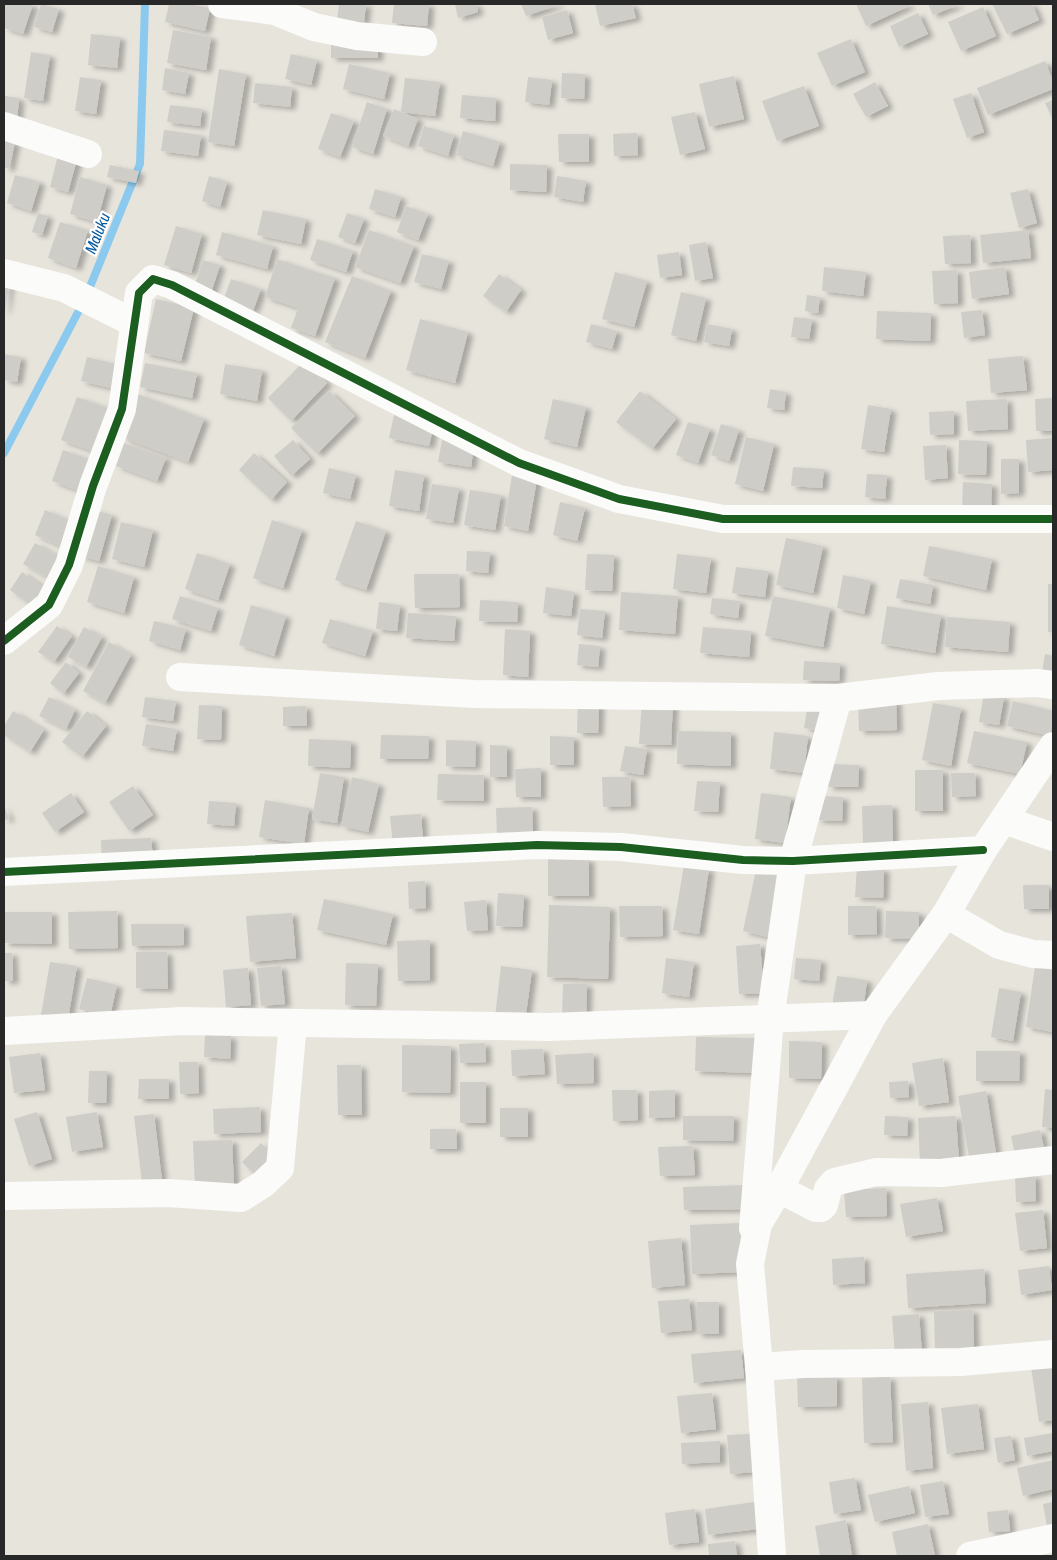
<svg xmlns="http://www.w3.org/2000/svg" width="1057" height="1560" font-family="'Archivo Narrow',sans-serif">
<defs>
<filter id="shadow"><feDropShadow dx="5.5" dy="3" stdDeviation="2.5" flood-color="#0004"/></filter>
</defs>
<rect width="100%" height="100%" fill="#e7e4dc"/>
<g fill="none" stroke-linecap="round" stroke-linejoin="round">
<polyline stroke="#8bcaee" stroke-width="8" points="4,453 85,299 140,164 145,4"/>
</g>
<g fill="#cfcdc8" filter="url(#shadow)">
<polygon points="4,4 33,4 23,34 4,28"/>
<polygon points="41,4 59,9 52,32 34,27"/>
<polygon points="169,4 189,4 210,8 205,31 165,22"/>
<polygon points="339,4 366,4 364,22 337,20"/>
<polygon points="394,4 429,4 427,26 392,23"/>
<polygon points="455,4 476,4 478,12 458,18"/>
<polygon points="521,4 561,4 526,16"/>
<polygon points="595,4 632,4 636,18 600,26"/>
<polygon points="856,4 908,4 909,6 866,26"/>
<polygon points="928,4 960,4 933,15"/>
<polygon points="992,4 1032,4 1039,20 1007,34"/>
<polygon points="983,7 996,36 961,51 948,22"/>
<polygon points="567,10 573,33 548,40 542,17"/>
<polygon points="918,13 928,34 899,47 890,26"/>
<polygon points="173,30 211,37 206,70 167,63"/>
<polygon points="91,34 120,37 117,68 88,65"/>
<polygon points="851,39 865,72 832,86 817,53"/>
<rect x="331" y="42" width="47" height="16"/>
<polygon points="31,52 50,55 43,101 24,98"/>
<polygon points="291,54 317,60 311,85 285,79"/>
<polygon points="1045,61 1053,81 1053,89 988,115 977,88"/>
<polygon points="349,64 390,73 384,99 343,89"/>
<polygon points="165,68 189,73 185,94 162,90"/>
<polygon points="219,69 246,74 234,146 208,142"/>
<polygon points="562,73 585,74 584,99 561,98"/>
<polygon points="734,76 744,119 709,127 699,84"/>
<polygon points="80,77 101,80 96,114 75,111"/>
<polygon points="528,77 552,80 549,105 525,102"/>
<polygon points="405,78 440,82 435,116 401,112"/>
<polygon points="875,82 888,106 866,117 853,94"/>
<polygon points="255,83 292,87 290,107 253,103"/>
<polygon points="804,86 819,126 777,141 762,101"/>
<polygon points="971,93 984,132 967,138 953,99"/>
<polygon points="462,95 496,98 495,121 460,118"/>
<polygon points="5,96 19,98 17,121 4,120"/>
<polygon points="1053,100 1053,118 1052,118 1045,103"/>
<polygon points="367,102 387,109 373,154 352,147"/>
<polygon points="170,105 202,109 200,126 167,122"/>
<polygon points="394,109 418,119 408,146 383,136"/>
<polygon points="695,112 705,149 680,155 671,117"/>
<polygon points="331,113 354,121 340,157 318,149"/>
<polygon points="424,126 454,135 448,156 418,146"/>
<polygon points="164,130 201,135 198,156 161,151"/>
<polygon points="463,131 500,142 493,166 456,155"/>
<polygon points="637,133 638,155 614,156 613,134"/>
<polygon points="558,134 589,134 589,162 559,162"/>
<polygon points="4,139 15,142 9,169 4,167"/>
<polygon points="59,151 78,156 68,192 50,187"/>
<polygon points="510,164 547,165 546,192 510,190"/>
<polygon points="110,165 139,171 136,183 107,177"/>
<polygon points="15,175 40,182 31,211 7,203"/>
<polygon points="209,176 227,182 220,207 202,201"/>
<polygon points="557,176 586,181 583,202 554,197"/>
<polygon points="80,177 107,185 97,222 70,214"/>
<polygon points="375,189 401,197 395,217 369,209"/>
<polygon points="1028,189 1037,223 1019,228 1010,193"/>
<polygon points="406,206 428,214 418,240 397,232"/>
<polygon points="263,210 306,219 301,244 257,235"/>
<polygon points="38,213 48,216 42,235 32,232"/>
<polygon points="347,213 364,219 355,243 338,237"/>
<polygon points="60,222 88,230 76,268 48,258"/>
<polygon points="176,226 202,234 191,273 164,265"/>
<polygon points="369,230 414,246 400,283 355,267"/>
<polygon points="1028,230 1031,258 983,263 980,235"/>
<polygon points="222,232 273,246 267,269 216,255"/>
<polygon points="970,235 971,263 945,264 943,236"/>
<polygon points="317,239 353,251 346,272 310,260"/>
<polygon points="706,242 713,278 695,281 689,245"/>
<polygon points="679,252 682,275 660,278 657,255"/>
<polygon points="422,254 449,261 441,289 414,282"/>
<polygon points="277,259 335,278 315,336 291,328 298,308 265,297"/>
<polygon points="203,260 220,265 211,293 194,287"/>
<polygon points="824,267 866,272 863,296 822,291"/>
<polygon points="1005,267 1009,294 972,299 969,272"/>
<polygon points="957,270 958,303 934,304 932,271"/>
<polygon points="615,272 647,281 634,327 602,319"/>
<polygon points="499,274 521,290 506,312 483,296"/>
<polygon points="352,276 391,291 365,358 325,342"/>
<polygon points="231,279 261,289 253,311 223,301"/>
<polygon points="4,283 9,284 5,312 4,311"/>
<polygon points="681,292 706,298 696,341 671,335"/>
<polygon points="807,295 820,297 818,313 805,311"/>
<polygon points="156,299 194,308 181,361 144,353"/>
<polygon points="982,310 985,335 964,338 961,312"/>
<polygon points="877,311 931,313 930,341 876,339"/>
<polygon points="794,317 812,319 809,339 791,337"/>
<polygon points="420,319 468,332 455,383 406,370"/>
<polygon points="591,324 617,331 612,349 586,342"/>
<polygon points="707,324 732,329 729,346 704,342"/>
<polygon points="4,354 21,357 17,382 4,380"/>
<polygon points="1023,356 1027,390 991,393 988,359"/>
<polygon points="87,357 120,365 115,389 81,381"/>
<polygon points="304,361 327,383 291,421 268,398"/>
<polygon points="145,363 197,373 192,398 140,387"/>
<polygon points="225,364 262,370 257,401 220,394"/>
<polygon points="770,389 786,392 784,410 767,408"/>
<polygon points="329,391 355,416 317,454 291,428"/>
<polygon points="640,391 676,419 652,449 616,422"/>
<polygon points="138,394 204,419 188,462 122,437"/>
<polygon points="77,397 114,410 98,453 61,440"/>
<polygon points="1053,398 1053,431 1036,431 1035,399"/>
<polygon points="553,399 586,407 577,447 544,439"/>
<polygon points="1007,399 1008,429 968,431 966,401"/>
<polygon points="868,405 891,409 884,452 861,449"/>
<polygon points="954,411 954,434 930,435 929,412"/>
<polygon points="394,415 434,424 429,446 389,438"/>
<polygon points="688,422 710,429 698,463 676,455"/>
<polygon points="721,424 739,430 729,461 711,455"/>
<polygon points="746,437 774,444 763,491 735,484"/>
<polygon points="1053,438 1053,470 1028,472 1026,440"/>
<polygon points="293,440 310,459 291,476 274,456"/>
<polygon points="442,440 474,444 471,467 438,462"/>
<polygon points="959,440 987,441 986,475 958,474"/>
<polygon points="124,443 166,458 157,481 116,466"/>
<polygon points="946,445 948,478 925,480 923,446"/>
<polygon points="63,450 92,460 82,492 52,481"/>
<polygon points="254,453 287,482 271,500 239,470"/>
<polygon points="1001,459 1019,459 1019,493 1001,494"/>
<polygon points="793,467 824,469 822,488 791,486"/>
<polygon points="329,468 356,475 350,499 323,493"/>
<polygon points="395,470 424,475 419,511 389,506"/>
<polygon points="867,474 887,475 885,499 865,497"/>
<polygon points="512,475 537,479 528,531 504,526"/>
<polygon points="963,482 992,484 991,510 962,509"/>
<polygon points="432,484 459,488 453,523 426,519"/>
<polygon points="470,490 501,495 495,530 464,525"/>
<polygon points="560,502 585,508 577,541 553,535"/>
<polygon points="45,510 73,522 62,547 35,535"/>
<polygon points="94,510 112,515 99,561 80,556"/>
<polygon points="272,520 302,530 283,588 253,578"/>
<polygon points="356,521 386,531 366,590 335,580"/>
<polygon points="121,522 153,530 144,567 112,559"/>
<polygon points="786,538 823,546 813,593 776,585"/>
<polygon points="35,543 63,559 51,580 23,564"/>
<polygon points="929,546 992,559 986,590 923,576"/>
<polygon points="467,551 490,552 488,573 466,571"/>
<polygon points="197,553 230,564 218,600 185,589"/>
<polygon points="587,554 614,555 612,591 585,590"/>
<polygon points="677,554 711,558 706,593 673,589"/>
<polygon points="98,566 134,577 124,613 87,602"/>
<polygon points="736,567 768,571 765,597 732,593"/>
<polygon points="22,572 49,591 36,609 10,590"/>
<polygon points="414,574 459,574 460,607 415,608"/>
<polygon points="843,575 871,581 864,614 837,608"/>
<polygon points="900,579 933,585 930,604 896,598"/>
<rect x="1048" y="584" width="5" height="48"/>
<polygon points="546,587 574,592 571,616 543,613"/>
<polygon points="621,592 678,596 675,634 619,630"/>
<polygon points="180,596 218,608 211,631 172,619"/>
<polygon points="773,596 830,608 823,647 765,636"/>
<polygon points="712,598 740,601 738,618 710,614"/>
<polygon points="480,600 518,602 517,622 479,621"/>
<polygon points="379,602 400,605 397,631 376,629"/>
<polygon points="251,605 286,616 274,656 239,645"/>
<polygon points="887,606 941,615 935,653 881,644"/>
<polygon points="580,609 605,611 602,638 577,635"/>
<polygon points="408,613 456,616 454,641 406,638"/>
<polygon points="947,617 1010,622 1008,652 945,647"/>
<polygon points="330,619 373,631 365,656 322,643"/>
<polygon points="154,621 186,629 180,650 149,641"/>
<polygon points="57,626 72,636 54,662 38,652"/>
<polygon points="84,627 102,637 86,667 68,657"/>
<polygon points="703,627 751,631 749,657 700,653"/>
<polygon points="505,629 530,631 528,677 503,675"/>
<polygon points="109,642 131,655 105,703 83,691"/>
<polygon points="579,644 600,646 598,667 577,665"/>
<polygon points="1045,654 1053,656 1053,680 1041,678"/>
<polygon points="804,661 840,663 839,681 803,680"/>
<polygon points="66,662 79,673 63,694 50,683"/>
<polygon points="984,694 1004,697 999,725 979,722"/>
<polygon points="49,697 75,710 66,729 39,716"/>
<polygon points="145,697 176,701 173,721 142,717"/>
<polygon points="642,700 673,701 671,745 639,744"/>
<polygon points="858,700 896,700 897,730 859,731"/>
<polygon points="1013,701 1053,711 1053,722 1050,736 1007,726"/>
<polygon points="578,702 599,702 598,733 577,733"/>
<polygon points="933,703 961,708 951,766 922,760"/>
<polygon points="808,704 827,708 823,731 804,728"/>
<polygon points="199,705 222,706 221,740 197,739"/>
<polygon points="306,706 307,726 283,726 283,707"/>
<polygon points="13,711 44,730 30,752 4,735 4,726"/>
<polygon points="87,711 106,726 82,757 62,742"/>
<polygon points="146,724 177,729 173,751 142,746"/>
<polygon points="678,731 731,732 731,766 677,764"/>
<polygon points="974,731 1027,742 1020,774 967,763"/>
<polygon points="774,732 808,736 804,773 770,769"/>
<polygon points="381,735 429,736 428,759 380,759"/>
<polygon points="550,736 574,737 574,765 550,765"/>
<polygon points="309,739 351,741 350,768 308,766"/>
<polygon points="446,740 476,741 475,767 446,766"/>
<polygon points="490,745 507,746 507,777 490,777"/>
<polygon points="625,746 647,749 643,775 620,771"/>
<polygon points="828,764 859,765 858,787 828,787"/>
<polygon points="541,768 541,797 516,797 515,769"/>
<rect x="915" y="770" width="28" height="41"/>
<polygon points="320,773 344,777 337,823 312,819"/>
<polygon points="951,773 975,773 976,796 952,797"/>
<polygon points="438,774 484,775 484,801 437,800"/>
<polygon points="352,777 379,784 368,832 341,826"/>
<polygon points="602,777 630,777 631,806 603,807"/>
<polygon points="697,781 720,782 718,812 694,811"/>
<polygon points="133,786 153,815 129,831 109,802"/>
<polygon points="71,793 84,812 55,832 42,813"/>
<polygon points="761,793 791,797 785,843 755,839"/>
<polygon points="818,796 843,797 842,821 817,820"/>
<polygon points="265,800 309,808 304,844 259,837"/>
<polygon points="209,801 236,803 234,826 207,824"/>
<polygon points="4,805 9,819 4,820"/>
<polygon points="892,805 893,843 863,844 862,806"/>
<polygon points="532,807 533,835 497,836 496,808"/>
<polygon points="421,814 423,842 393,845 390,816"/>
<polygon points="151,838 153,859 102,862 101,840"/>
<polygon points="548,858 589,859 589,896 548,896"/>
<polygon points="684,865 709,869 699,934 673,930"/>
<polygon points="857,867 884,869 883,898 855,897"/>
<polygon points="756,870 785,877 772,938 743,931"/>
<polygon points="425,881 426,908 409,909 408,882"/>
<polygon points="1023,885 1049,885 1049,909 1024,909"/>
<polygon points="498,893 524,895 522,927 496,926"/>
<polygon points="324,899 393,914 386,945 317,930"/>
<polygon points="486,900 488,930 467,931 464,902"/>
<polygon points="549,905 610,907 608,979 547,977"/>
<polygon points="619,906 662,906 663,936 620,937"/>
<polygon points="848,906 876,906 877,934 848,935"/>
<polygon points="117,911 118,948 69,949 68,912"/>
<polygon points="886,911 919,912 919,939 885,938"/>
<polygon points="4,912 52,912 52,944 4,943"/>
<polygon points="292,913 296,958 250,962 246,916"/>
<polygon points="131,924 184,924 184,945 132,946"/>
<polygon points="430,940 430,980 398,981 397,941"/>
<polygon points="760,944 764,993 739,994 736,946"/>
<polygon points="136,952 167,952 168,989 136,988"/>
<polygon points="4,953 12,953 13,981 4,981"/>
<polygon points="666,958 694,962 689,997 662,993"/>
<polygon points="796,958 821,960 819,981 794,979"/>
<polygon points="50,962 77,966 67,1025 40,1021"/>
<polygon points="346,963 378,964 376,1006 345,1005"/>
<polygon points="281,966 285,1004 261,1006 257,968"/>
<polygon points="501,966 532,970 525,1021 495,1017"/>
<polygon points="1035,967 1053,970 1053,1032 1026,1027"/>
<polygon points="248,968 251,1005 226,1007 223,970"/>
<polygon points="837,976 867,980 863,1011 832,1006"/>
<polygon points="87,978 117,985 110,1016 79,1009"/>
<polygon points="563,984 587,984 586,1018 562,1018"/>
<polygon points="999,988 1021,992 1013,1041 991,1037"/>
<polygon points="205,1035 231,1036 230,1059 204,1057"/>
<polygon points="696,1037 758,1038 757,1073 695,1071"/>
<polygon points="789,1041 822,1042 821,1079 789,1078"/>
<polygon points="485,1043 486,1062 460,1063 459,1044"/>
<polygon points="402,1045 451,1046 450,1093 402,1092"/>
<polygon points="543,1049 545,1074 512,1076 511,1050"/>
<polygon points="976,1051 1020,1051 1019,1081 976,1081"/>
<polygon points="40,1053 45,1090 14,1093 9,1057"/>
<polygon points="593,1053 594,1083 557,1084 555,1055"/>
<polygon points="943,1058 949,1102 919,1106 912,1063"/>
<polygon points="179,1062 198,1062 199,1093 180,1094"/>
<polygon points="337,1065 361,1065 362,1115 338,1115"/>
<polygon points="89,1071 107,1071 106,1103 88,1103"/>
<polygon points="139,1079 169,1079 169,1099 138,1099"/>
<polygon points="908,1081 909,1097 890,1098 889,1082"/>
<rect x="460" y="1082" width="26" height="41"/>
<polygon points="1045,1089 1053,1090 1053,1128 1042,1127"/>
<polygon points="612,1090 637,1090 638,1120 613,1121"/>
<polygon points="675,1090 675,1117 649,1118 649,1091"/>
<polygon points="986,1091 996,1153 969,1157 958,1096"/>
<polygon points="260,1107 261,1132 214,1134 213,1109"/>
<rect x="500" y="1108" width="28" height="29"/>
<polygon points="37,1112 52,1159 29,1166 14,1119"/>
<polygon points="97,1112 103,1147 72,1152 66,1117"/>
<polygon points="154,1114 162,1181 142,1183 134,1116"/>
<polygon points="683,1116 734,1116 733,1141 683,1140"/>
<polygon points="885,1116 908,1117 907,1136 884,1135"/>
<polygon points="956,1116 959,1163 920,1165 918,1118"/>
<polygon points="430,1129 456,1129 457,1149 430,1149"/>
<polygon points="1040,1130 1045,1153 1016,1159 1011,1136"/>
<polygon points="232,1140 234,1187 195,1188 193,1141"/>
<polygon points="261,1143 273,1156 254,1174 242,1162"/>
<polygon points="693,1146 695,1175 660,1176 658,1147"/>
<polygon points="1035,1175 1036,1201 1016,1202 1015,1176"/>
<polygon points="747,1185 748,1209 684,1210 683,1187"/>
<polygon points="886,1188 887,1216 846,1217 844,1190"/>
<polygon points="937,1198 943,1231 906,1237 900,1204"/>
<polygon points="1043,1210 1047,1248 1020,1251 1015,1213"/>
<polygon points="741,1223 742,1272 692,1274 690,1225"/>
<polygon points="681,1238 685,1285 652,1288 648,1241"/>
<polygon points="864,1257 865,1283 833,1285 832,1259"/>
<polygon points="1049,1266 1052,1290 1021,1295 1018,1270"/>
<polygon points="984,1269 986,1303 908,1308 906,1274"/>
<polygon points="689,1299 692,1330 661,1333 658,1301"/>
<rect x="697" y="1302" width="22" height="32"/>
<polygon points="973,1310 974,1350 935,1350 934,1311"/>
<polygon points="919,1314 922,1354 895,1355 892,1316"/>
<polygon points="741,1350 744,1378 694,1383 691,1354"/>
<polygon points="1053,1363 1053,1420 1039,1422 1031,1366"/>
<polygon points="837,1376 837,1406 798,1407 797,1377"/>
<polygon points="890,1377 893,1442 864,1443 862,1378"/>
<polygon points="712,1393 716,1429 681,1433 677,1396"/>
<polygon points="928,1402 933,1468 906,1471 901,1404"/>
<polygon points="978,1404 984,1449 947,1454 941,1408"/>
<polygon points="1053,1433 1053,1451 1027,1456 1024,1438"/>
<polygon points="751,1434 754,1472 730,1474 727,1435"/>
<polygon points="1011,1436 1015,1460 998,1463 994,1438"/>
<polygon points="720,1441 720,1462 682,1464 681,1443"/>
<polygon points="1053,1460 1053,1489 1023,1496 1017,1468"/>
<polygon points="855,1478 861,1510 834,1514 829,1482"/>
<polygon points="943,1481 949,1514 925,1517 920,1485"/>
<polygon points="909,1486 915,1513 875,1522 868,1495"/>
<polygon points="754,1502 758,1529 708,1535 705,1509"/>
<polygon points="1053,1502 1053,1530 1048,1531 1043,1504"/>
<polygon points="695,1509 699,1542 669,1545 665,1513"/>
<polygon points="1008,1510 1010,1531 989,1532 987,1512"/>
<polygon points="846,1520 852,1556 820,1556 815,1526"/>
<polygon points="928,1524 935,1556 897,1556 892,1532"/>
<polygon points="735,1541 737,1556 709,1556 708,1544"/>
</g>
<g fill="none" stroke-linecap="round" stroke-linejoin="round">
<g stroke="#fbfbfa" stroke-width="28">
<polyline points="222,4 275,11 314,27 357,36 423,42"/>
<polyline points="4,126 88,154"/>
<polyline points="4,273 64,288 134,323"/>
<polyline points="4,641 49,605 69,565 93,486 122,409 139,293 153,279 172,285 519,463 619,499 723,519 1053,519"/>
<polyline points="180,677 475,694 838,698 938,686 1037,683 1053,685"/>
<polyline points="1004,820 1053,837"/>
<polyline points="4,872 537,845 621,847 743,860 793,861 983,850"/>
<polyline points="946,914 999,945 1033,954 1053,955"/>
<polyline points="4,1031 182,1021 549,1027 873,1015"/>
<polyline points="779,1189 816,1208 821,1208 824,1205 828,1189 834,1182 876,1172 941,1173 1053,1160"/>
<polyline points="4,1196 168,1193 241,1198 263,1184 280,1168 293,1023"/>
<polyline points="753,1228 770,1019 793,861 838,698"/>
<polyline points="759,1367 803,1364 961,1362 1053,1354"/>
<polyline points="772,1556 759,1367 750,1264 758,1224 779,1189 873,1015 946,914 983,850 1053,746"/>
<polyline points="970,1556 1053,1538"/>
</g>
<g stroke="#fff" stroke-width="11">
<g id="cycleway">
<polyline points="4,641 49,605 69,565 93,486 122,409 139,293 153,279 172,285 519,463 619,499 723,519 1053,519"/>
<polyline points="4,872 537,845 621,847 743,860 793,861 983,850"/>
</g>
</g>
<use href="#cycleway" stroke="#1b5e20" stroke-width="8"/>
</g>
<g text-anchor="middle" dominant-baseline="central" stroke-width="4.5" stroke-linejoin="round" paint-order="stroke">
<g font-size="16" font-style="italic" fill="#06599e" stroke="#fff">
<text transform="translate(97 233) rotate(-68)">Maluku</text>
</g>
</g>
<rect width="1057" height="1560" fill="none" stroke="#282828" stroke-width="10"/>
</svg>
